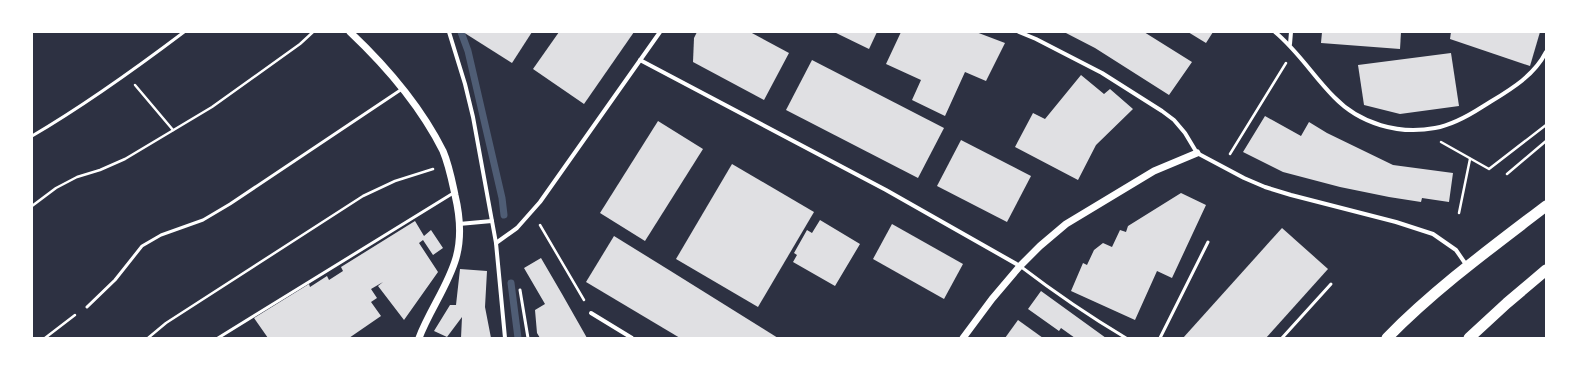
<svg xmlns="http://www.w3.org/2000/svg" width="1578" height="370" font-family="Rubik,sans-serif">
<rect width="100%" height="100%" fill="#2d3142"/>
<g fill="none" stroke-linecap="round" stroke-linejoin="round">
<g stroke="#4f5d75" stroke-width="7">
<polyline points="461,32 468,51 502,198 504,215"/>
<polyline points="511,283 518,338"/>
</g>
</g>
<g fill="#e0e0e3">
<polygon points="463,32 532,32 512,63"/>
<polygon points="559,32 634,32 584,104 533,69"/>
<polygon points="697,32 750,32 789,53 764,100 693,62 694,38"/>
<polygon points="834,32 877,32 869,49"/>
<polygon points="901,32 976,32 1005,43 986,81 965,72 945,116 912,100 921,80 886,64"/>
<polygon points="1064,32 1144,32 1192,62 1169,95 1095,48"/>
<polygon points="1188,32 1213,32 1206,43"/>
<polygon points="1322,32 1401,32 1400,49 1321,43"/>
<polygon points="1451,32 1540,32 1530,66 1450,39"/>
<polygon points="1451,53 1459,106 1400,114 1364,105 1358,65"/>
<polygon points="812,60 944,128 918,178 786,110"/>
<polygon points="1081,75 1104,94 1110,89 1133,109 1096,145 1078,180 1015,147 1033,113 1045,119"/>
<polygon points="1265,116 1301,136 1309,122 1327,133 1393,165 1453,173 1449,202 1422,198 1421,202 1389,197 1340,187 1283,172 1243,152"/>
<polygon points="658,121 703,149 645,241 600,213"/>
<polygon points="961,140 1031,176 1007,222 937,186"/>
<polygon points="732,164 814,212 758,307 676,259"/>
<polygon points="1181,193 1206,205 1172,278 1157,271 1135,320 1071,291 1083,263 1087,265 1094,250 1103,243 1112,247 1120,230 1126,232 1128,226"/>
<polygon points="820,220 860,244 835,286 793,262 797,255 794,253 807,230 812,233"/>
<polygon points="415,221 424,236 431,230 443,248 433,255 423,240 419,243 438,272 404,320 378,286 383,282 371,289 377,298 371,302 381,316 349,338 268,338 254,318 309,284 310,287 327,276 329,280 343,271 341,267"/>
<polygon points="892,224 963,264 944,299 873,259"/>
<polygon points="1282,228 1328,269 1266,338 1183,338"/>
<polygon points="614,236 669,270 778,338 680,338 586,282"/>
<polygon points="541,258 562,294 587,338 540,338 537,333 535,310 545,304 524,268"/>
<polygon points="460,269 487,271 485,307 491,338 461,338 462,317 447,337 434,331 450,305 456,305"/>
<polygon points="1041,291 1106,338 1075,338 1061,328 1059,331 1028,309"/>
<polygon points="1018,320 1043,338 1005,338"/>
</g>
<g fill="none" stroke-linecap="round" stroke-linejoin="round">
<g stroke="#fff" stroke-width="2.5">
<polyline points="135,85 173,130"/>
<polyline points="1441,142 1489,169 1546,125"/>
<polyline points="1230,154 1286,63"/>
<polyline points="1507,174 1546,141"/>
<polyline points="32,206 56,188 77,177 100,170 125,159 212,107 300,44 313,32"/>
<polyline points="1459,213 1470,159"/>
<polyline points="540,225 584,300"/>
<polyline points="45,338 75,315"/>
<polyline points="148,338 166,323 363,196 395,181 433,169"/>
</g>
<g stroke="#fff" stroke-width="3">
<path d="M32,136C85,105 135,69 184,32"/>
<path d="M1020,266C1054,292 1089,316 1126,338"/>
<polyline points="520,290 528,338"/>
<polyline points="87,307 115,280 142,246 161,235 203,220 230,204 402,89"/>
<polyline points="218,338 455,192"/>
<polyline points="1160,338 1208,242"/>
<polyline points="1282,338 1331,284"/>
</g>
<g stroke="#fff" stroke-width="4">
<polyline points="449,32 465,84 473,117 496,243 505,338"/>
<polyline points="1019,32 1036,39 1102,73 1162,111 1174,120 1185,133 1197,153 1244,178 1265,187 1291,195 1396,222 1433,234 1456,250 1467,266"/>
<path d="M1275,32C1299,52 1313,76 1334,97C1360,124 1399,135 1435,128C1452,125 1468,116 1482,107C1506,92 1533,78 1546,52"/>
<polyline points="1290,44 1291,32"/>
<polyline points="640,60 886,190 1020,266"/>
<polyline points="459,224 492,221"/>
<polyline points="496,243 517,228 540,202 660,32"/>
<polyline points="591,313 632,338"/>
</g>
<g stroke="#fff" stroke-width="7">
<path d="M350,32C386,66 421,107 443,151C449,165 452,181 455,195C460,216 462,237 456,258C448,286 429,311 419,338"/>
<polyline points="963,338 992,299 1020,266 1040,246 1066,224 1154,171 1197,153"/>
</g>
<g stroke="#fff" stroke-width="11">
<path d="M1387,338C1435,289 1491,248 1546,206"/>
<polyline points="1469,338 1507,303 1546,270"/>
</g>
</g>
<rect width="1578" height="370" fill="none" stroke="#ffffff" stroke-width="66"/>
</svg>
